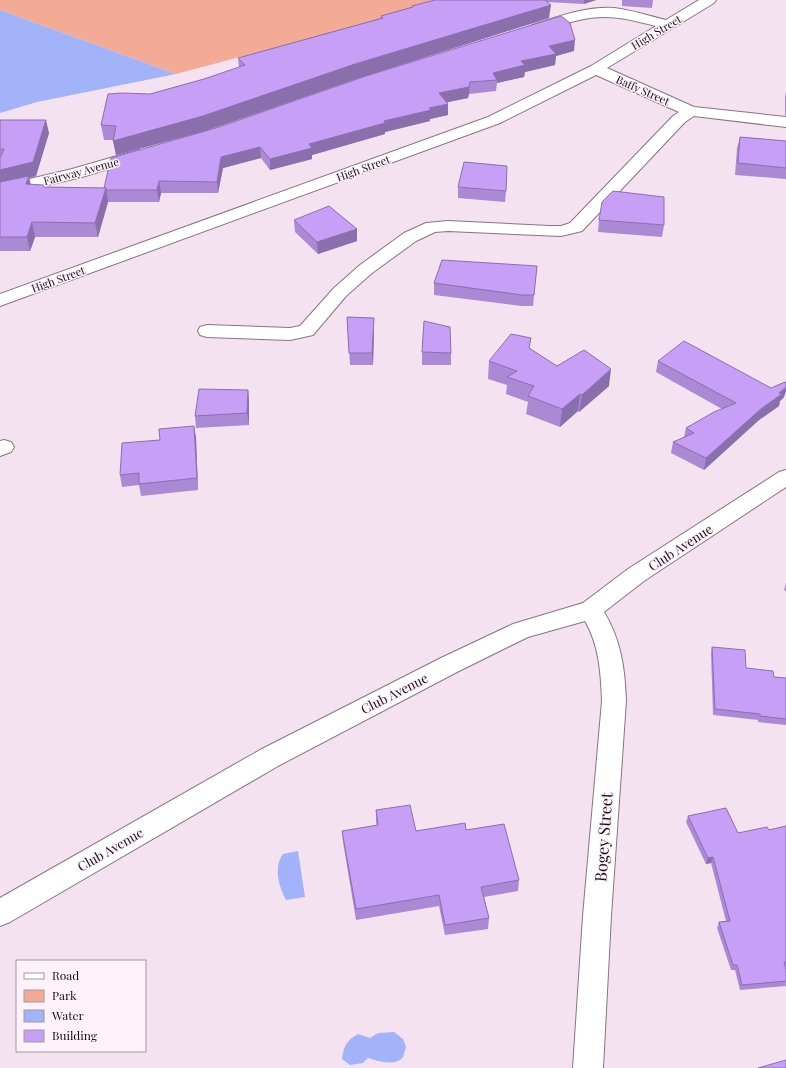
<svg xmlns="http://www.w3.org/2000/svg" width="786" height="1068" font-family="'Playfair Display',serif">
<rect width="100%" height="100%" fill="#f5e2f0"/>
<polygon fill="#f4ab95" points="0,0 453,0 176,74 0,10"/>
<g fill="#a3b3fa">
<polygon points="0,10 176,74 37,102 0,113"/>
<path d="M298,851L305,897L286,900C279,887 273,867 283,854Z"/>
<path d="M394,1032L403,1039L406,1047C405,1050 404,1054 403,1057C395,1067 378,1061 368,1058L363,1063L350,1065L342,1059C344,1046 346,1041 358,1034L370,1038L378,1033Z"/>
</g>
<g fill="none" stroke-linecap="round" stroke-linejoin="round">
<g stroke="#867581" stroke-width="2">
<g id="minor">
<path d="M699,0H716L714,3L607,68L694,107L786,117V127L694,116L685,122L582,231L561,236L448,231L435,232L416,241L372,273L346,296L313,335L290,340L207,337L200,335L198,331L200,327L207,325L290,328L300,326L334,288L360,265L404,233L426,223L448,221L549,226H561L570,223L673,116L679,112L596,75L500,123L0,306V294L488,117L591,66L656,26C629,19 606,13 579,20C565,23 551,29 537,32L532,31L530,28L532,25C558,17 586,6 614,8C632,10 649,16 666,20Z"/>
<polygon points="138,150 144,152 146,155 144,158 82,177 0,196 0,186 72,169"/>
<polygon points="4,440 11,442 14,447 11,452 0,456 0,441"/>
<path d="M786,470V487L644,581L604,612C621,640 625,669 626,701L611,916L603,1068H573L583,916L602,701C601,673 599,645 585,621L528,637L457,672L278,766L10,922L0,926V898L260,750L441,658L513,624L583,603L628,569L779,472Z"/>
</g>
</g>
<use href="#minor" fill="#fff" fill-rule="evenodd"/>
</g>
<g fill="#ab89d4">
<polygon points="435,0 596,0 584,4 547,2 549,18 356,79 205,131 116,155 113,140 104,140 101,125 150,94 204,79 239,68 238,58 381,18 381,16 412,8 412,6"/>
<polygon points="622,0 653,0 652,8 622,6"/>
<polygon points="574,51 556,56 555,65 525,72 524,77 497,83 496,91 469,94 468,98 447,102 448,104 448,115 430,119 430,121 385,132 385,134 312,155 312,159 270,170 261,158 223,168 218,193 161,193 159,202 108,202 98,237 35,237 30,251 0,251 0,120 49,133 36,176 29,178 31,185 44,185 45,187 104,188 216,128"/>
<polygon points="786,92 786,116 785,115 785,96"/>
<polygon points="740,137 786,141 786,179 735,175 737,148"/>
<polygon points="458,187 506,191 505,202 458,198"/>
<polygon points="294,220 357,229 357,241 318,254 295,232"/>
<polygon points="599,220 664,225 662,237 598,232"/>
<polygon points="537,266 533,306 521,306 434,295 434,283"/>
<polygon points="347,317 374,330 373,365 350,365"/>
<polygon points="530,349 557,366 609,386 579,412 578,411 560,427 526,414 528,402 506,394 507,385 488,379 489,361"/>
<polygon points="422,352 451,353 451,365 422,365"/>
<polygon points="658,361 784,397 780,401 779,406 759,420 704,470 671,453 673,442 684,437 686,428 722,409 656,372"/>
<polygon points="248,390 249,402 249,425 196,428 195,416"/>
<polygon points="194,426 196,438 198,490 141,496 139,485 122,487 120,475 160,440"/>
<polygon points="786,583 786,591 784,590"/>
<polygon points="712,647 746,668 774,677 786,678 786,725 758,722 758,720 713,715 711,653"/>
<polygon points="376,810 416,831 466,830 519,880 518,891 484,897 489,918 488,929 445,935 439,906 356,920 343,842 342,831 377,826 376,822"/>
<polygon points="688,816 738,833 769,830 786,826 786,968 785,968 786,986 740,990 735,970 731,970 717,928 719,922 726,921 711,863 706,864 686,822"/>
</g>
<g fill="#8b6fad">
<polygon points="584,0 596,0 584,4"/>
<polygon points="551,5 549,18 356,79 205,131 116,155 113,141 355,64"/>
<polygon points="575,40 574,51 556,56 555,65 525,72 524,77 497,83 497,80 493,73 521,61 549,46"/>
<polygon points="470,82 469,94 468,98 439,104 439,93"/>
<polygon points="448,104 448,115 430,119 430,121 385,132 385,134 312,155 312,159 270,170 270,159 309,144 429,108"/>
<polygon points="46,120 49,133 36,176 29,178 32,190 0,184 0,170"/>
<polygon points="260,147 261,158 223,168 218,193 217,182 221,157"/>
<polygon points="159,181 161,193 159,202 157,190"/>
<polygon points="106,188 108,202 98,237 95,223"/>
<polygon points="32,222 35,237 30,251 27,237"/>
<polygon points="357,229 357,241 318,254 317,242"/>
<polygon points="374,318 374,330 373,365 372,353"/>
<polygon points="611,369 609,386 579,412 582,395"/>
<polygon points="786,387 786,391 784,397 780,401 779,406 759,420 704,470 706,458"/>
<polygon points="248,390 249,402 249,425 247,413"/>
<polygon points="580,394 578,411 560,427 562,409"/>
<polygon points="194,426 196,438 198,490 197,478"/>
<polygon points="713,857 711,863 706,864 708,858"/>
</g>
<g fill="#c79ff7" stroke="#8b6fad">
<polygon points="435,0 545,0 551,5 355,64 203,116 113,141 116,126 101,125 108,94 122,93 150,94 204,79 245,65 238,58 383,18 381,16 413,7 412,6"/>
<polygon points="561,16 570,23 575,40 549,46 556,54 521,61 525,65 493,73 497,80 470,82 469,87 439,93 448,104 429,108 431,110 384,121 385,123 309,144 312,148 270,159 260,147 221,157 217,182 159,181 157,190 106,190 106,188 104,188 111,158 216,128 366,76"/>
<polygon points="0,120 46,120 33,162 0,170 0,158 4,149 0,149"/>
<polygon points="740,137 786,141 786,168 738,163"/>
<polygon points="464,162 507,166 506,191 458,187"/>
<polygon points="29,176 26,184 44,185 44,187 106,188 95,223 32,222 27,237 0,237 0,182"/>
<polygon points="613,191 664,197 664,225 599,220 602,202"/>
<polygon points="329,206 357,229 317,242 294,220"/>
<polygon points="442,260 537,266 534,295 522,295 434,283"/>
<polygon points="347,317 374,318 372,353 349,353"/>
<polygon points="424,321 450,327 451,353 422,352"/>
<polygon points="511,334 531,338 529,348 557,366 584,350 611,369 582,395 580,394 562,409 528,396 534,386 507,377 517,371 489,361"/>
<polygon points="684,341 771,388 785,382 786,383 786,387 779,393 782,394 762,408 706,458 673,442 694,433 686,428 714,412 736,403 658,361"/>
<polygon points="199,389 248,390 247,413 195,416"/>
<polygon points="194,426 197,478 139,484 139,473 120,475 122,443 160,440 159,429"/>
<polygon points="712,647 745,650 746,668 773,671 774,677 786,678 786,719 760,716 760,714 715,709"/>
<polygon points="410,805 416,831 465,823 466,830 504,824 519,880 481,887 489,918 445,925 439,895 356,909 342,831 378,825 376,810"/>
<polygon points="726,808 738,833 767,827 769,830 786,826 786,962 784,962 786,970 786,981 742,985 737,965 733,965 719,922 730,921 713,857 708,858 688,816"/>
<polygon points="786,1060 786,1068 758,1068"/>
</g>
<g text-anchor="middle" dominant-baseline="central" stroke-width="3" stroke-linejoin="round" paint-order="stroke">
<g font-size="11" fill="#160f14" stroke="#fdf2fa">
<text transform="translate(656 32) rotate(-31)">High Street</text>
<text transform="translate(643 90) rotate(24)">Baffy Street</text>
<text transform="translate(363 168) rotate(-20)">High Street</text>
<text transform="translate(81 171) rotate(-15)">Fairway Avenue</text>
<text transform="translate(58 279) rotate(-20)">High Street</text>
</g>
<g font-size="13" fill="#160f14" stroke="#fdf2fa">
<text transform="translate(680 547) rotate(-33)">Club Avenue</text>
<text transform="translate(394 693) rotate(-27)">Club Avenue</text>
<text transform="translate(110 849) rotate(-30)">Club Avenue</text>
</g>
<g font-size="16" fill="#160f14" stroke="#fdf2fa">
<text transform="translate(603 837) rotate(-86)">Bogey Street</text>
</g>
</g>
<rect x="16" y="960" width="130" height="92" fill="#fdf2fa" stroke="#a1979e"/>
<rect x="24" y="973" width="20" height="6" fill="#ffffff" stroke="#a1979e"/>
<text x="52" y="980" font-size="12" fill="#160f14">Road</text>
<rect x="24" y="990" width="20" height="12" fill="#f4ab95" stroke="#a1979e"/>
<text x="52" y="1000" font-size="12" fill="#160f14">Park</text>
<rect x="24" y="1010" width="20" height="12" fill="#a3b3fa" stroke="#a1979e"/>
<text x="52" y="1020" font-size="12" fill="#160f14">Water</text>
<rect x="24" y="1030" width="20" height="12" fill="#c79ff7" stroke="#a1979e"/>
<text x="52" y="1040" font-size="12" fill="#160f14">Building</text>
</svg>
